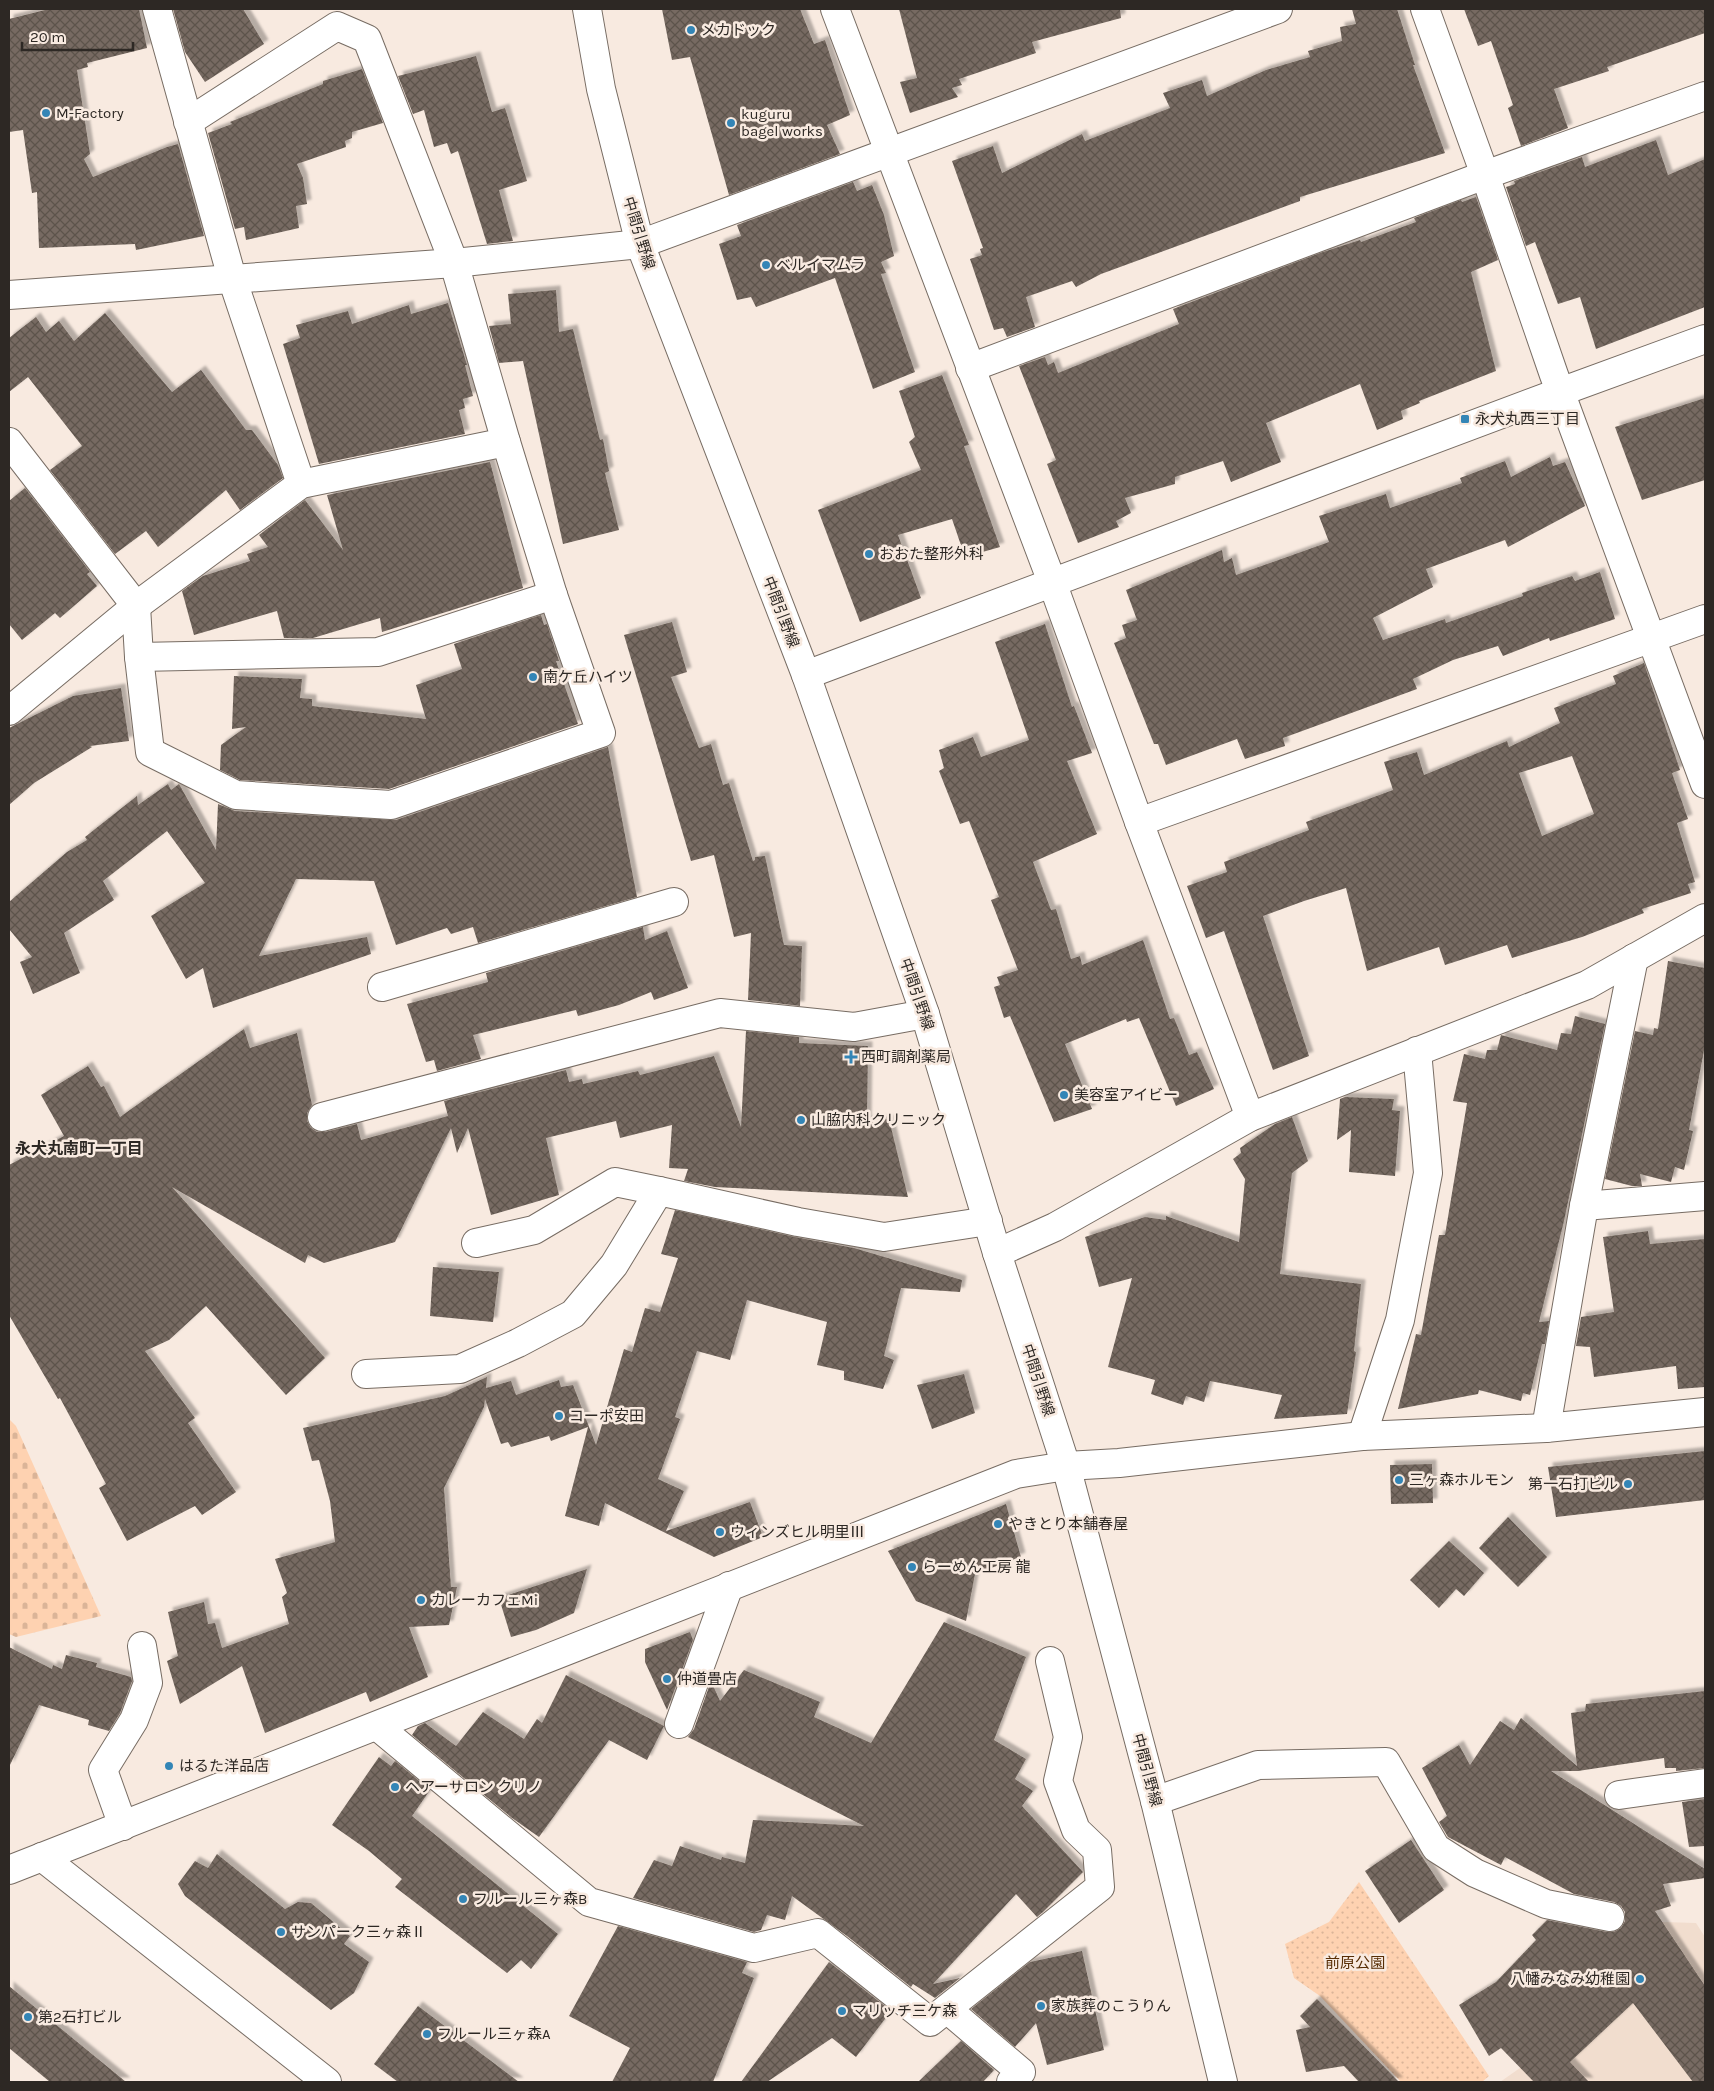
<svg xmlns="http://www.w3.org/2000/svg" width="1714" height="2091" font-family="Karla,'Noto Sans JP',sans-serif">
<defs>
<pattern id="cemetery-stones" width="16" height="16" patternUnits="userSpaceOnUse" patternTransform="scale(1.25)"><rect width="16" height="16" fill="#fed2b1"/><path d="M2 7V4a2 2 0 0 1 4 0v3zM10 15v-3a2 2 0 0 1 4 0v3z" fill="#dab498"/></pattern>
<pattern id="park-dots" width="8" height="8" patternUnits="userSpaceOnUse" patternTransform="scale(1.25)"><rect width="8" height="8" fill="#fed2b1"/><path d="M2 2h.1M6 6h.1" fill="none" stroke="#dab498" stroke-width="1.8" stroke-linecap="round"/></pattern>
<pattern id="building-cross-hatch" width="8" height="8" patternUnits="userSpaceOnUse" patternTransform="scale(1.25)"><rect width="8" height="8" fill="#776b62"/><path d="M0 0l8 8M0 8l8-8" fill="none" stroke="#5d534c"/></pattern>
<filter id="shadow"><feDropShadow dx="4.5" dy="-4.5" stdDeviation="1" flood-color="#0004"/></filter>
</defs>
<rect width="100%" height="100%" fill="#f8eae0"/>
<polygon fill="#f1ddce" points="1629,1921 1696,1923 1705,1937 1705,2082 1500,2082 1557,2042"/>
<polygon fill="url(#cemetery-stones)" points="9,1419 16,1426 101,1616 16,1637 9,1634"/>
<polygon fill="url(#park-dots)" points="1359,1882 1489,2076 1482,2082 1401,2082 1320,1996 1294,1978 1285,1944 1329,1922"/>
<g fill="url(#building-cross-hatch)" fill-rule="evenodd" filter="url(#shadow)">
<polygon points="49,9 139,9 147,48 87,63 88,67 77,70 90,154 84,159 93,177 167,147 178,144 204,236 136,250 135,244 39,248 37,192 32,193 23,130 9,132 9,19"/>
<polygon points="173,9 243,9 264,44 205,82 185,52"/>
<polygon points="662,9 800,9 814,44 825,40 850,115 827,125 840,154 729,195 690,57 672,60"/>
<polygon points="899,9 1120,9 1121,18 1032,42 1036,53 959,79 962,85 952,88 958,97 910,113 900,82 917,78"/>
<polygon points="1352,9 1397,9 1415,65 1413,65 1445,153 1300,197 1300,201 1101,274 1076,287 1072,281 1026,297 1035,327 1007,337 1003,328 994,330 970,259 982,255 980,249 983,248 952,161 993,146 1002,173 1082,134 1085,141 1170,108 1163,93 1202,80 1207,96 1266,70 1310,57 1308,51 1342,41 1340,27 1356,24"/>
<polygon points="1464,9 1705,9 1705,33 1607,67 1609,71 1554,89 1568,128 1521,146 1508,108 1513,105 1491,41 1478,46"/>
<polygon points="476,56 492,112 505,108 527,181 499,190 513,241 487,244 458,151 451,154 447,143 434,147 424,110 413,114 398,76"/>
<polygon points="362,69 383,123 352,132 352,138 345,141 346,147 297,164 303,178 307,204 296,206 299,228 246,240 244,227 235,229 208,133 232,124 230,122 323,84 323,81"/>
<polygon points="1656,140 1668,175 1705,159 1705,307 1596,349 1580,297 1558,304 1535,242 1526,246 1506,187 1515,184 1514,181 1582,157 1585,167"/>
<polygon points="853,182 857,191 872,185 884,215 894,256 881,262 886,273 881,274 915,372 873,389 835,278 756,307 751,297 737,300 719,244 741,236 737,225"/>
<polygon points="1476,197 1498,260 1471,272 1496,371 1419,401 1420,403 1401,411 1403,419 1377,430 1360,384 1266,423 1281,462 1231,482 1223,461 1175,477 1175,484 1125,498 1131,513 1116,521 1119,527 1078,543 1047,464 1056,460 1019,366 1045,357 1048,365 1054,362 1058,373 1179,324 1173,309 1320,253 1360,240 1361,242 1416,222 1414,218 1461,200 1462,202"/>
<polygon points="556,290 559,332 573,329 600,440 603,439 609,471 605,473 619,530 563,544 523,361 499,363 489,326 511,324 508,294"/>
<polygon points="448,303 467,365 465,365 473,396 463,399 465,408 459,410 465,434 319,464 283,344 300,338 296,325 348,311 352,324 409,305 411,314"/>
<polygon points="105,313 172,392 201,370 246,430 252,430 278,465 283,478 240,510 226,490 158,547 146,531 115,554 50,470 82,446 28,377 9,392 9,338 36,317 46,332 59,321 74,341"/>
<polygon points="942,375 969,445 964,446 1000,547 965,557 952,519 898,535 921,598 860,622 818,510 921,470 909,442 915,437 899,391"/>
<polygon points="1705,398 1705,480 1642,500 1615,427"/>
<polygon points="1550,457 1553,466 1565,462 1585,506 1508,547 1505,540 1426,569 1433,587 1373,618 1383,640 1445,619 1446,623 1523,596 1522,593 1572,576 1575,581 1600,572 1615,619 1550,641 1549,638 1503,656 1498,646 1453,660 1413,679 1417,689 1283,738 1285,746 1245,759 1237,739 1166,765 1158,744 1154,744 1114,643 1126,638 1122,625 1137,620 1126,590 1222,550 1224,562 1232,558 1236,575 1329,542 1319,516 1386,494 1390,508 1462,483 1460,478 1505,461 1511,477"/>
<polygon points="490,462 523,588 382,632 380,618 313,638 284,638 277,611 194,635 182,591 203,576 250,561 247,554 268,547 259,535 305,500 343,550 327,495"/>
<polygon points="25,488 90,572 87,574 97,586 60,618 55,613 22,640 9,624 9,501"/>
<polygon points="541,615 544,625 547,624 559,661 556,661 578,724 389,789 240,780 220,770 221,745 246,727 232,729 234,676 302,679 300,698 312,699 312,706 426,719 416,685 462,669 454,644"/>
<polygon points="672,622 687,672 671,677 699,748 711,744 723,785 729,783 753,861 755,860 755,857 765,856 784,945 802,946 800,1006 748,1000 751,933 734,937 714,855 691,861 624,635"/>
<polygon points="1045,624 1072,707 1074,706 1092,753 1067,761 1097,834 1033,862 1051,910 1056,909 1071,959 1080,956 1082,965 1143,940 1170,1019 1174,1018 1189,1055 1197,1052 1214,1089 1176,1106 1139,1018 1127,1022 1126,1019 1065,1044 1092,1109 1054,1122 1010,1016 1004,1018 994,987 1000,985 997,977 1018,970 991,900 999,897 969,821 960,824 939,771 944,768 939,750 973,737 981,757 1029,740 995,642"/>
<path d="M1644,663L1680,770L1672,773L1688,819L1677,823L1695,882L1688,884L1691,893L1642,909L1644,913L1582,937L1512,958L1507,945L1445,965L1439,947L1367,971L1346,888L1304,901L1263,916L1309,1056L1273,1070L1224,931L1206,938L1187,886L1227,872L1224,862L1309,830L1306,822L1393,790L1384,762L1417,752L1424,775L1507,741L1509,747L1560,723L1554,708L1616,684L1613,676ZM1572,756L1594,814L1542,836L1519,773Z"/>
<polygon points="121,688 129,741 90,746 92,747 34,783 9,805 9,728 73,696"/>
<polygon points="608,747 637,897 478,943 473,927 451,934 447,928 396,945 374,881 296,879 259,956 367,937 371,954 213,1008 203,968 186,979 151,916 205,883 167,831 103,881 114,900 64,933 80,973 33,994 20,962 32,957 9,929 9,902 67,852 87,840 85,837 137,796 138,805 168,784 171,790 179,784 216,850 218,804 235,811 396,820"/>
<polygon points="643,927 645,940 667,931 688,988 654,1000 651,992 619,1005 578,1016 576,1010 473,1035 481,1059 437,1071 434,1060 426,1062 407,1004 488,982 486,973"/>
<polygon points="1668,961 1705,968 1705,1045 1689,1130 1693,1131 1684,1170 1675,1167 1671,1182 1640,1174 1642,1186 1632,1186 1605,1179 1635,1031 1653,1035 1654,1028 1658,1029"/>
<polygon points="1575,1016 1605,1024 1564,1221 1539,1322 1549,1321 1545,1344 1542,1344 1530,1395 1523,1393 1521,1401 1479,1390 1478,1394 1398,1409 1416,1334 1421,1335 1439,1235 1445,1235 1467,1103 1453,1101 1464,1054 1485,1059 1487,1050 1497,1050 1501,1035 1557,1050 1561,1033 1571,1034"/>
<polygon points="244,1029 250,1048 297,1033 312,1105 307,1113 307,1121 311,1128 317,1132 325,1132 357,1124 361,1140 448,1116 444,1101 566,1070 569,1082 582,1079 583,1084 638,1071 640,1075 714,1056 741,1127 746,1031 799,1037 799,1043 868,1046 867,1121 889,1119 908,1197 715,1187 684,1181 688,1169 669,1168 672,1125 620,1138 616,1121 546,1138 559,1195 491,1215 468,1128 457,1153 451,1128 395,1242 324,1263 308,1255 305,1263 172,1187 325,1358 286,1395 206,1306 169,1340 145,1351 195,1418 188,1423 236,1492 202,1515 195,1506 127,1541 99,1488 106,1484 60,1398 58,1399 9,1315 9,1165 64,1136 41,1095 88,1066 101,1087 104,1086 120,1117"/>
<polygon points="1345,1097 1394,1099 1392,1110 1400,1111 1395,1176 1349,1172 1351,1130 1337,1140 1340,1099"/>
<polygon points="1292,1117 1308,1161 1292,1173 1280,1274 1361,1284 1354,1351 1356,1352 1347,1414 1274,1419 1282,1395 1210,1381 1204,1402 1186,1396 1183,1405 1151,1394 1155,1380 1108,1367 1132,1278 1099,1287 1085,1237 1145,1217 1166,1220 1166,1216 1239,1242 1245,1179 1233,1159 1241,1153 1240,1148 1275,1124"/>
<polygon points="675,1210 795,1237 854,1248 962,1280 960,1292 901,1288 884,1356 894,1360 883,1389 844,1380 844,1371 817,1365 827,1322 747,1300 730,1360 697,1351 675,1417 680,1419 658,1479 684,1491 666,1531 750,1502 763,1537 714,1557 605,1503 599,1526 565,1516 588,1427 551,1441 549,1436 511,1447 508,1442 501,1444 485,1399 484,1407 444,1488 451,1587 457,1587 449,1625 409,1627 428,1677 370,1702 366,1692 265,1733 242,1666 180,1704 167,1661 178,1656 168,1612 204,1602 208,1624 215,1623 222,1648 289,1624 282,1597 287,1593 275,1559 335,1542 330,1501 319,1460 312,1461 303,1428 445,1396 487,1377 486,1388 511,1381 516,1395 559,1380 561,1387 573,1385 596,1445 624,1349 632,1352 645,1308 660,1312 678,1258 661,1254"/>
<polygon points="1648,1231 1650,1244 1705,1239 1705,1387 1678,1389 1676,1366 1594,1377 1590,1347 1576,1346 1581,1317 1614,1312 1603,1237"/>
<polygon points="433,1267 499,1272 493,1322 430,1316"/>
<polygon points="964,1374 975,1413 932,1429 917,1385"/>
<polygon points="1705,1451 1705,1500 1556,1517 1548,1467"/>
<polygon points="1432,1464 1433,1503 1391,1504 1390,1465"/>
<polygon points="1006,1504 1021,1557 975,1574 966,1621 916,1601 888,1551"/>
<polygon points="1508,1517 1547,1557 1518,1587 1479,1548"/>
<polygon points="1449,1541 1484,1573 1464,1596 1456,1589 1439,1608 1410,1580"/>
<polygon points="587,1569 574,1613 536,1630 511,1637 499,1598"/>
<polygon points="944,1622 1026,1657 994,1740 1026,1759 1015,1779 1033,1791 1022,1806 1083,1872 1043,1912 1037,1917 1016,1894 933,1984 960,1978 935,1998 913,1984 911,1987 847,1936 792,1896 785,1920 767,1915 761,1930 754,1932 633,1898 654,1860 672,1866 680,1846 721,1860 722,1857 745,1863 753,1820 864,1826 688,1737 694,1729 711,1681 720,1701 744,1670 820,1702 814,1717 871,1743"/>
<polygon points="690,1632 693,1640 667,1710 645,1662 645,1649"/>
<polygon points="9,1647 52,1669 53,1665 62,1669 66,1655 97,1663 96,1667 131,1677 132,1681 120,1713 109,1731 88,1725 89,1720 39,1705 9,1767"/>
<polygon points="566,1675 664,1726 647,1760 609,1740 539,1837 512,1818 412,1735 418,1726 425,1723 456,1746 483,1712 524,1739 537,1719 542,1723"/>
<polygon points="1705,1691 1705,1768 1676,1771 1676,1768 1665,1768 1664,1758 1578,1771 1551,1771 1705,1869 1705,1878 1663,1884 1671,1906 1655,1911 1705,1986 1705,2082 1693,2082 1633,2003 1570,2062 1589,2082 1534,2082 1501,2048 1489,2056 1459,2005 1496,1982 1536,1940 1532,1935 1547,1920 1607,1932 1614,1932 1621,1928 1625,1921 1625,1912 1621,1906 1614,1902 1574,1894 1505,1857 1501,1865 1448,1837 1439,1822 1447,1816 1422,1768 1459,1745 1470,1765 1500,1721 1514,1730 1521,1718 1577,1766 1571,1713 1585,1711 1586,1704"/>
<polygon points="379,1757 391,1766 395,1761 430,1790 412,1816 558,1934 531,1969 521,1960 507,1973 395,1887 402,1879 369,1851 332,1825"/>
<polygon points="1705,1799 1705,1846 1689,1847 1682,1802"/>
<polygon points="1411,1840 1444,1890 1399,1923 1365,1871"/>
<polygon points="217,1854 285,1909 298,1902 311,1903 350,1936 344,1944 369,1962 354,1993 331,2010 185,1896 178,1884 195,1861 208,1868"/>
<polygon points="618,1926 747,1962 742,1973 754,1978 713,2082 612,2082 630,2048 569,2016"/>
<polygon points="1082,1951 1104,2050 1047,2065 1036,2023 1015,2047 971,2009 1030,1962"/>
<polygon points="829,1962 891,2011 856,2057 832,2038 767,2082 741,2082"/>
<polygon points="9,1986 126,2082 50,2082 9,2048"/>
<polygon points="1317,1999 1349,2031 1399,2082 1359,2082 1344,2066 1306,2072 1296,2030 1310,2027 1300,2016"/>
<polygon points="418,2006 519,2082 398,2082 374,2064"/>
<polygon points="961,2041 994,2070 983,2082 918,2082"/>
</g>
<g fill="none" stroke-linecap="round" stroke-linejoin="round">
<g stroke="#776c63" stroke-width="30">
<g id="minor">
<polyline points="157,9 232,278 301,484"/>
<polyline points="835,9 1052,582 1139,822 1250,1117"/>
<polyline points="1425,9 1485,175 1554,375 1705,784"/>
<polyline points="640,244 1278,9"/>
<polyline points="970,368 1485,175 1705,96"/>
<polyline points="9,442 136,606 139,657 150,752 236,795 391,805 601,733 553,595 506,442 454,263 367,39 337,26 188,122"/>
<polyline points="139,657 378,652 553,595"/>
<polyline points="9,711 136,606 301,484 506,442"/>
<polyline points="1139,822 1705,619"/>
<polyline points="382,987 674,902"/>
<polyline points="322,1117 720,1013 854,1027 925,1014"/>
<polyline points="1584,1206 1705,1196"/>
<polyline points="476,1243 534,1230 615,1182 659,1191"/>
<polyline points="997,1253 1055,1227 1250,1117 1587,985 1705,918"/>
<polyline points="366,1374 460,1369 518,1343 573,1314 614,1265 659,1191 798,1222 884,1237 988,1221"/>
<polyline points="1546,1428 1584,1206 1634,958"/>
<polyline points="1362,1436 1400,1320 1428,1173 1417,1051"/>
<polyline points="679,1724 729,1586"/>
<polyline points="377,1726 589,1902 754,1948 818,1933 930,2022 1100,1887 1097,1850 1076,1830 1058,1781 1068,1737 1050,1661"/>
<polyline points="1619,1795 1705,1783"/>
<polyline points="1155,1801 1258,1765 1386,1762 1436,1848 1475,1873 1546,1904 1610,1917"/>
<polyline points="123,1826 103,1770 134,1720 148,1683 142,1646"/>
<polyline points="42,1857 327,2082"/>
<polyline points="9,1870 1016,1474 1066,1466"/>
<polyline points="947,2009 1021,2072 1011,2082"/>
</g>
</g>
<g stroke="#776c63" stroke-width="30">
<g id="tertiary">
<polyline points="9,295 454,263 640,244"/>
<polyline points="806,675 1560,392 1705,339"/>
<polyline points="1066,1466 1119,1463 1362,1436 1546,1428 1705,1412"/>
</g>
</g>
<g stroke="#776c63" stroke-width="30">
<polyline id="primary" points="587,9 601,89 640,244 806,675 925,1014 997,1253 1066,1466 1155,1801 1223,2082"/>
</g>
<use href="#minor" stroke="#fff" stroke-width="28"/>
<use href="#tertiary" stroke="#fff" stroke-width="28"/>
<use href="#primary" stroke="#fff" stroke-width="28"/>
</g>
<g fill="#3385b6" stroke="#f8eae0" stroke-width="2">
<circle cx="691" cy="30" r="5"/>
<circle cx="46" cy="113" r="5"/>
<circle cx="731" cy="123" r="5"/>
<circle cx="766" cy="265" r="5"/>
<rect x="1460" y="414" width="10" height="10" rx="2.5"/>
<circle cx="869" cy="554" r="5"/>
<circle cx="533" cy="677" r="5"/>
<path d="M848.5 1049.5h5v5h5v5h-5v5h-5v-5h-5v-5h5z"/>
<circle cx="1064" cy="1095" r="5"/>
<circle cx="801" cy="1120" r="5"/>
<circle cx="559" cy="1416" r="5"/>
<circle cx="1399" cy="1480" r="5"/>
<circle cx="1628" cy="1484" r="5"/>
<circle cx="998" cy="1524" r="5"/>
<circle cx="720" cy="1532" r="5"/>
<circle cx="912" cy="1567" r="5"/>
<circle cx="421" cy="1600" r="5"/>
<circle cx="667" cy="1679" r="5"/>
<circle cx="169" cy="1766" r="5"/>
<circle cx="395" cy="1787" r="5"/>
<circle cx="463" cy="1899" r="5"/>
<circle cx="281" cy="1932" r="5"/>
<circle cx="1640" cy="1979" r="5"/>
<circle cx="1041" cy="2006" r="5"/>
<circle cx="842" cy="2011" r="5"/>
<circle cx="28" cy="2017" r="5"/>
<circle cx="427" cy="2034" r="5"/>
</g>
<g text-anchor="middle" dominant-baseline="central" stroke-width="5" stroke-linejoin="round" paint-order="stroke">
<g font-size="15" fill="#2d2824" stroke="#f8eae0" text-anchor="start">
<text x="701" y="30">メカドック</text>
<text x="56" y="113">M-Factory</text>
<text x="741" y="114">kuguru<tspan x="741" dy="17">bagel works</tspan></text>
<text x="776" y="265">ベルイマムラ</text>
<text x="1475" y="419">永犬丸西三丁目</text>
<text x="879" y="554">おおた整形外科</text>
<text x="543" y="677">南ケ丘ハイツ</text>
<text x="861" y="1057">西町調剤薬局</text>
<text x="1074" y="1095">美容室アイビー</text>
<text x="811" y="1120">山脇内科クリニック</text>
<text x="569" y="1416">コーポ安田</text>
<text x="1409" y="1480">三ヶ森ホルモン</text>
<text x="1618" y="1484" text-anchor="end">第一石打ビル</text>
<text x="1008" y="1524">やきとり本舗春屋</text>
<text x="730" y="1532">ウィンズヒル明里Ⅲ</text>
<text x="922" y="1567">らーめん工房 龍</text>
<text x="431" y="1600">カレーカフェMi</text>
<text x="677" y="1679">仲道畳店</text>
<text x="179" y="1766">はるた洋品店</text>
<text x="405" y="1787">ヘアーサロン クリノ</text>
<text x="473" y="1899">フルール三ヶ森B</text>
<text x="291" y="1932">サンパーク三ヶ森Ⅱ</text>
<text x="1630" y="1979" text-anchor="end">八幡みなみ幼稚園</text>
<text x="1051" y="2006">家族葬のこうりん</text>
<text x="852" y="2011">マリッチ三ケ森</text>
<text x="38" y="2017">第2石打ビル</text>
<text x="437" y="2034">フルール三ヶ森A</text>
</g>
<g font-size="15" fill="#2d2824" stroke="#f8eae0">
<text transform="translate(639 233) rotate(73)">中間引野線</text>
<text transform="translate(781 612) rotate(69)">中間引野線</text>
<text transform="translate(917 994) rotate(71)">中間引野線</text>
<text transform="translate(1038 1380) rotate(72)">中間引野線</text>
<text transform="translate(1147 1770) rotate(75)">中間引野線</text>
</g>
<g font-size="15" fill="#582e05" stroke="#f8eae0">
<text x="1355" y="1963">前原公園</text>
</g>
<g font-size="16" font-weight="bold" fill="#2d2824" stroke="#f8eae0">
<text x="79" y="1148">永犬丸南町一丁目</text>
</g>
</g>
<rect width="1714" height="2091" fill="none" stroke="#2d2824" stroke-width="20"/>
<path d="M22 42v8h111v-8" fill="none" stroke="#2d2824" stroke-width="2.5"/>
<text x="30" y="42" font-size="15" fill="#2d2824" stroke="#f8eae0" stroke-width="4" paint-order="stroke">20 m</text>
</svg>
